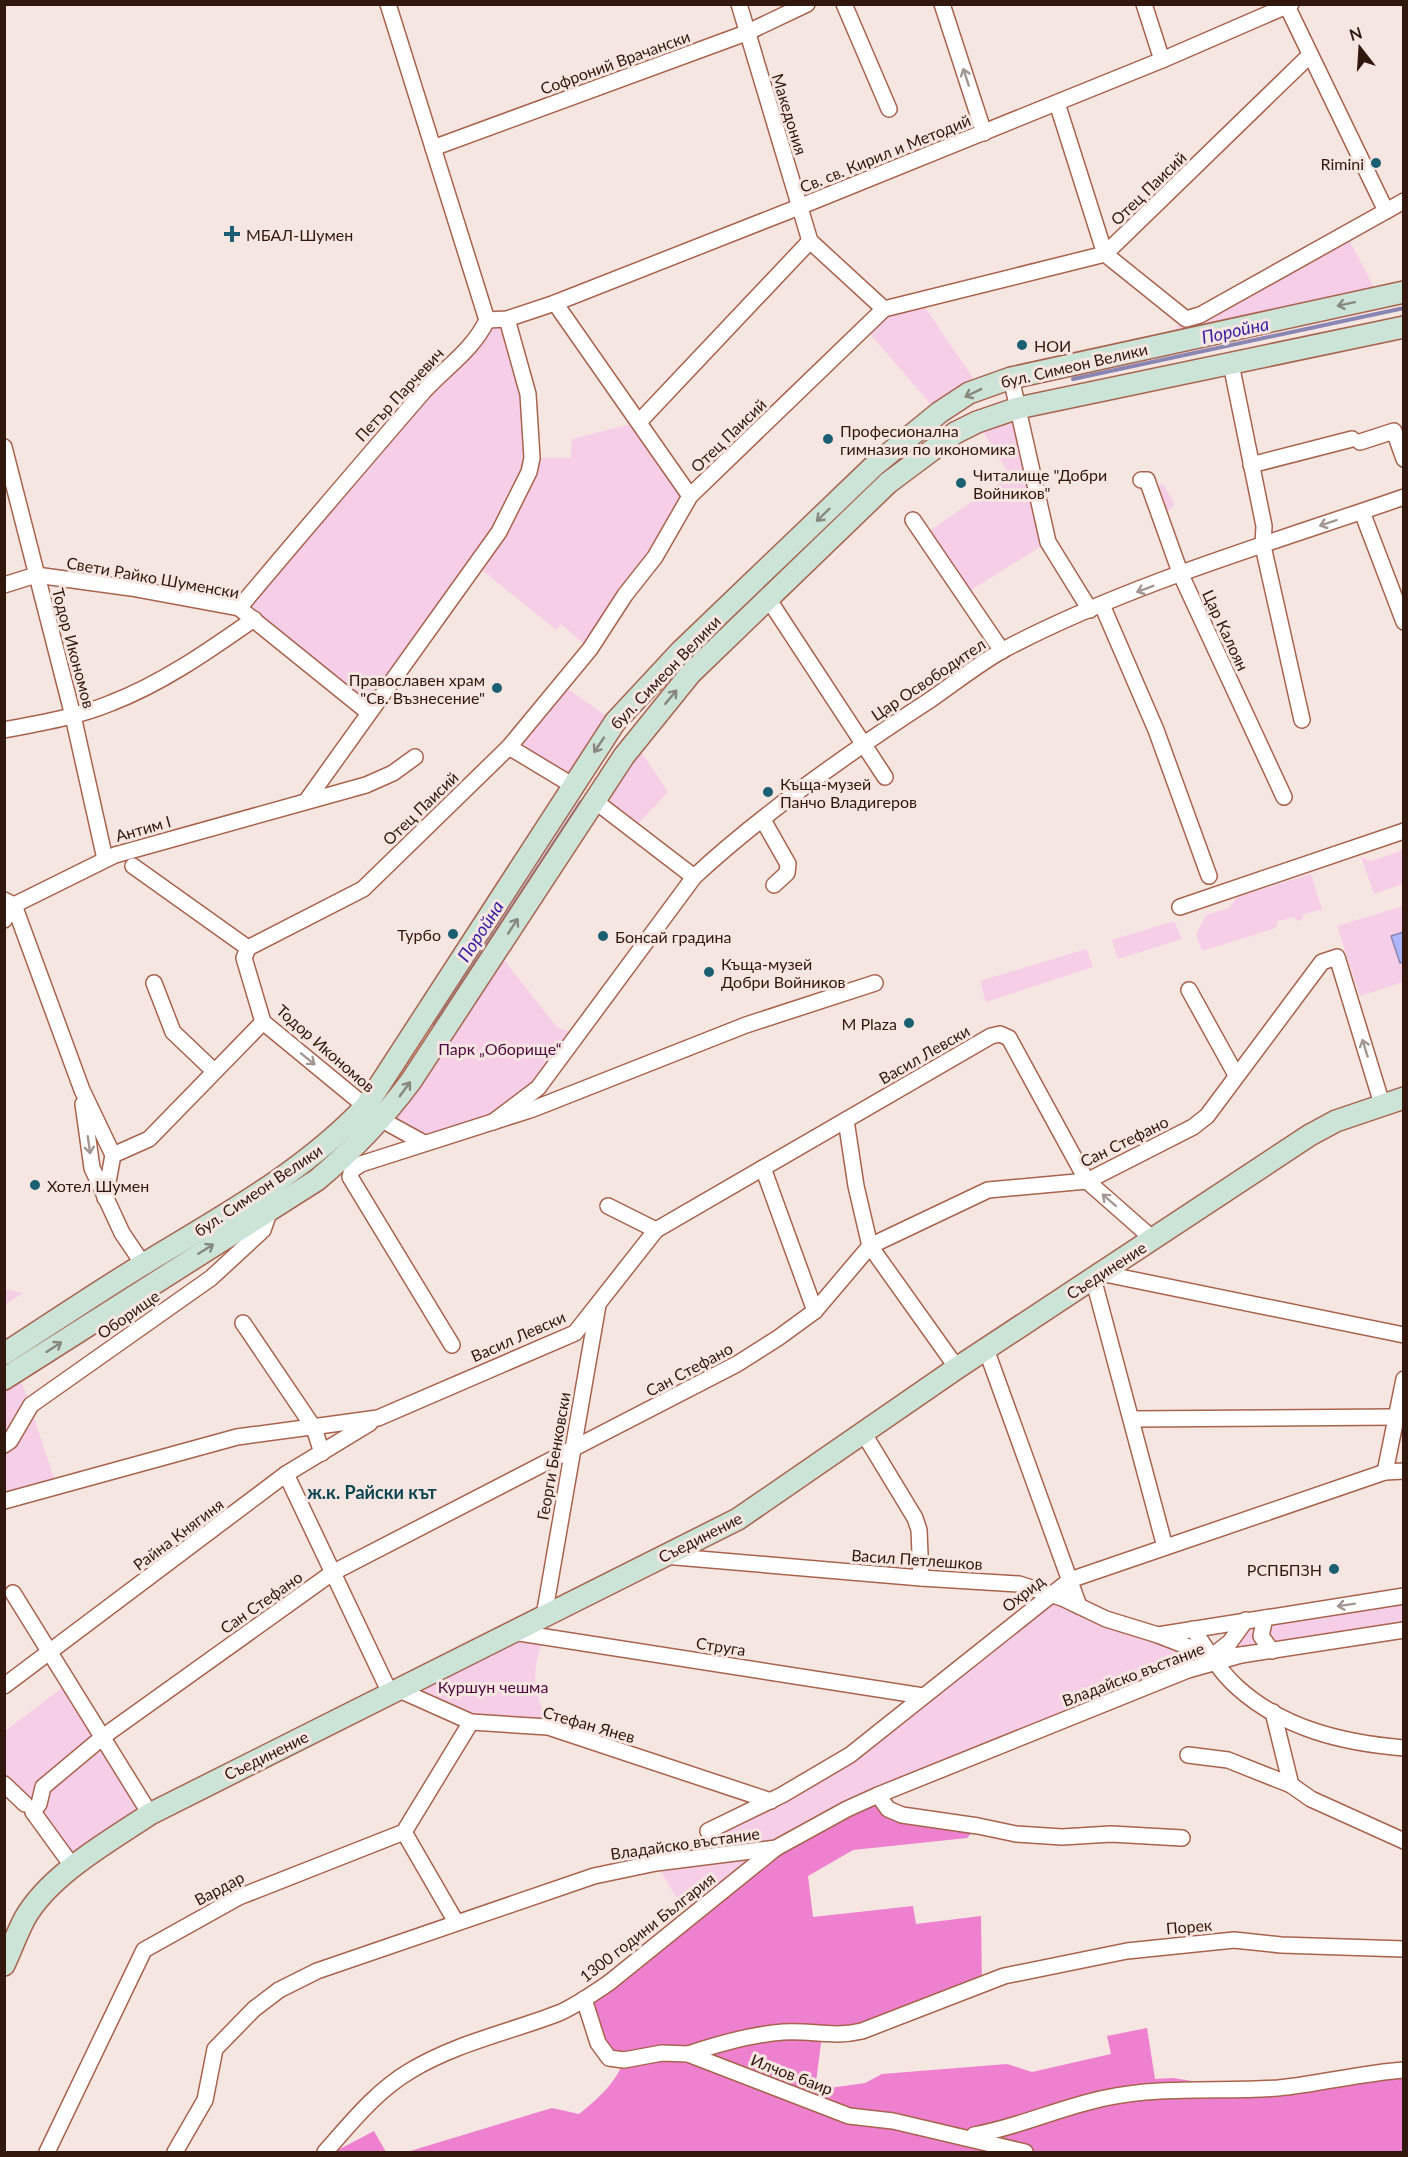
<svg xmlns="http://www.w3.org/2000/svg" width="1408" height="2157" font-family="Lato,sans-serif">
<rect width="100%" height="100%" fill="#f6e6e1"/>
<g fill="#f6cee8">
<polygon points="1346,234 1374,287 1351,297 1166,337 1186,319"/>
<polygon points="920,300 973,378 933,407 865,328 884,309"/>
<polygon points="507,319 532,458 571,458 572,439 639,422 690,496 590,649 561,624 556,630 476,565 369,713 239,608 482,331"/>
<polygon points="1018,408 1048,542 963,595 923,535 1010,476 977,422"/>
<polygon points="1163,484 1175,504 1166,514 1155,487"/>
<polygon points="561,684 615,722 572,785 509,747"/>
<polygon points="634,741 668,792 633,829 595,801"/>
<polygon points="1403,850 1403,884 1374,894 1361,857 1371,861"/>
<polygon points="1311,874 1322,909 1302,915 1303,919 1297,921 1295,917 1278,921 1276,928 1202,951 1196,935 1206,915 1229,908 1237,897"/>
<polygon points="1403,906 1403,982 1360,996 1337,926"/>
<polygon points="1174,921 1182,939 1118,959 1112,940"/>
<polygon points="1086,949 1093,967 986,1002 980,981"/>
<polygon points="497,951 557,1027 576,1034 563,1058 493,1122 424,1143 383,1120"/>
<polygon points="5,1289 23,1293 5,1305"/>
<polygon points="18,1370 57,1487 5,1501 5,1379"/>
<polygon points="1051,1594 1184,1649 1189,1661 1188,1670 878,1795 688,1917 656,1863 708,1831 850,1755"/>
<polygon points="1403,1596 1403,1629 1241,1654 1237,1637 1261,1621"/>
<path d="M513,1632L544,1637C529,1678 535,1688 548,1727L498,1725L397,1689Z"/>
<polygon points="66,1685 144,1813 79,1861 39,1811 5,1774 5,1731"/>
</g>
<g fill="#ee80d0">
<path d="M878,1795L888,1809L978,1826L967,1838L853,1850L808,1876L813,1917L913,1906L916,1924L981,1916L982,1983L916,2010L822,2035L815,2090L865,2083L882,2074L1007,2064L1032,2072L1111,2054L1107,2036L1147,2028L1155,2079L1173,2078L1192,2081L1193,2091L1403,2070V2152H407L552,2108L579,2114C601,2096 616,2083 626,2056L609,2053L601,2039L593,2000L776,1848Z"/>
<polygon points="374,2131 386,2152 336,2152 338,2150"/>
</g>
<polygon fill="#aeb6fb" stroke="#8986b4" stroke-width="1.5" points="1403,932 1403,962 1400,963 1391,936"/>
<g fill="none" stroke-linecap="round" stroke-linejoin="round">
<g stroke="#8986b4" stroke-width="4">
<polyline points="1073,379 1404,308"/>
<polyline points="435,1025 581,802"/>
</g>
<g stroke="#a8634d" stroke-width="18">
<g id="street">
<polyline points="739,4 810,241 884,309"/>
<polyline points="844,4 889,109"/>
<polyline points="942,4 984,133"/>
<polyline points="1144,4 1162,60"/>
<polyline points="1286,4 1386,211"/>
<polyline points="1057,103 1105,254 1186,319 1200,315 1404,201"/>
<polyline points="433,148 746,33 807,4"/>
<polyline points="555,303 690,496"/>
<polyline points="487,320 507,319 555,303 799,207 1162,60 1291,4"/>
<polyline points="1231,364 1264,526 1263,546 1302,720"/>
<polyline points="1011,378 1048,542 1090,610"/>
<polyline points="639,422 810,241"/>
<polyline points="1360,442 1394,431 1404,459"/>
<polyline points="4,447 73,716 105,859"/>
<polyline points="1251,465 1352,439"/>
<polyline points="1141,480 1147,480 1181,575 1284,797"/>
<polyline points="1362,512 1404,622"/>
<polyline points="913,520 1002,651"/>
<polyline points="4,585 36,575 131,588 239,608 369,713"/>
<polyline points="767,597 885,777"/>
<polyline points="1102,605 1156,730 1209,876"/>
<path d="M239,608C300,535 362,463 424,391C446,367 473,350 487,320L388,4"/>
<path d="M4,730C41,723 77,717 111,703C163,683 208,651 254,619"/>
<polyline points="509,747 572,785"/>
<polyline points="307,800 499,532 529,472 532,458 528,394 507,319"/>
<polyline points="595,801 694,877"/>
<polyline points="763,820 788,864 787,873 774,885"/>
<polyline points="133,866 248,948 244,958 263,1022 382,1120 424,1143"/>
<polyline points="4,900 14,905 82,1090 113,1155"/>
<polyline points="1180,907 1404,831"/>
<polyline points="4,920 14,905 115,855 366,785 393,773 415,757"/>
<polyline points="248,948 363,889 509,747 590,649 625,595 655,557 690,496 884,309 1105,254 1310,55"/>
<polyline points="154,983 173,1032 214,1071"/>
<polyline points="1189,990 1236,1075"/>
<polyline points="83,1104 92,1168 122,1233 143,1264"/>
<polyline points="846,1120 856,1186 870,1246 957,1368"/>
<path d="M493,1122L538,1088L694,877C764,812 850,752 930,700C953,684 981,662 1005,649C1126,585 1274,542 1404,497"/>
<polyline points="763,1168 815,1311"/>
<polyline points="105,1198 113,1155 149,1139 263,1022"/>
<polyline points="608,1206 656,1230"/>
<polyline points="1100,1273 1404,1335"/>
<polyline points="1093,1278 1165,1547"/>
<polyline points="243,1323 314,1428 322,1453"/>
<polyline points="452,1345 350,1177 352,1170 361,1164 533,1109 746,1025 875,983"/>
<polyline points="986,1349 1079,1606"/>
<polyline points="1132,1419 1395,1417"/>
<polyline points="864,1434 915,1518 919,1530 921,1578"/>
<polyline points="4,1445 10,1441 31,1405 211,1278 263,1230 270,1210"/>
<polyline points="1385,1472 1404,1379"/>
<polyline points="286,1474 390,1693"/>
<polyline points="4,1501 237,1437 378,1418 575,1333 656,1230 991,1036 1000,1034 1009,1038 1087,1181 1153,1239"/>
<polyline points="664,1556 921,1578 1019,1584 1062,1598 1106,1619 1158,1635 1212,1656 1241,1655 1404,1630"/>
<polyline points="13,1593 150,1814"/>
<polyline points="544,1616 598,1305"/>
<polyline points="1265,1618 1261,1636 1272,1651"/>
<path d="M1193,1629C1206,1648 1219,1671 1237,1687C1283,1729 1344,1743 1404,1748"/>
<polyline points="513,1632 923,1696"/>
<polyline points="1158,1635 1404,1596"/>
<polyline points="1212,1656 1230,1642 1246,1620"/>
<polyline points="4,1686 286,1474 370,1423"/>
<polyline points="397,1689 471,1722 548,1727 771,1801"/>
<polyline points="1273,1712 1291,1785 1311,1799 1404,1841"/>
<polyline points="1188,1755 1228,1760 1291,1785"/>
<polyline points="4,1784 25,1804"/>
<polyline points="878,1795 888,1809 902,1815 978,1826 1016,1834 1062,1837 1111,1834 1182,1838"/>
<polyline points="708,1831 782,1795 850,1755 1070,1580 1385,1472 1404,1471"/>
<polyline points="404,1832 456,1922"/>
<polyline points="73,1867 33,1812 39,1804 43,1787 104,1736 332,1573 737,1364 778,1338 815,1311 870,1246 988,1190 1087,1181 1193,1127 1207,1116 1322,962 1337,957 1382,1104"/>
<polyline points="584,1999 598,2043 609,2058 624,2060 662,2053 688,2054 849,2116 893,2121 1025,2152"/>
<path d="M688,2054C715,2045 755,2034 783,2032C811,2030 833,2038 862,2031L1004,1976L1127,1951L1234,1940L1281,1945L1404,1949"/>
<path d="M974,2135C1019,2127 1061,2107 1105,2098C1162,2086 1220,2092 1278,2088C1320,2084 1361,2073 1404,2070"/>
<polyline points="47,2152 144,1950 239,1897 404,1832 471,1722"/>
<polyline points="175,2152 205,2100 215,2049 254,2009 279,1990 317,1971 594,1876 656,1863 776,1848 847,1809 878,1795 1188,1670 1241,1655"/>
<path d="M325,2152C351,2123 376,2091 410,2071C456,2043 510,2032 559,2013C577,2005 594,1993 610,1982L776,1848"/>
</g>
</g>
<g stroke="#a8634d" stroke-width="24">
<g id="secondary">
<path d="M4,1354C52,1323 99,1291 147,1262C224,1215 304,1172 366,1106L615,722L681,651L876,464L940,412L969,393L1011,378L1404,292"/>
<path d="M4,1379L317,1180C353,1150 383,1119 411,1081L624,756L691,673L888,483L955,433L977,422L1018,408L1404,327"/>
<path d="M4,1965C11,1950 17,1933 25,1918C50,1874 110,1841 150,1814L738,1519L957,1368L1310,1135L1336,1121L1404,1098"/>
</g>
</g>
<use href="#street" stroke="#fff" stroke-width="15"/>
<use href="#secondary" stroke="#cce3d7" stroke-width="21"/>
</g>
<defs><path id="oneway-shaft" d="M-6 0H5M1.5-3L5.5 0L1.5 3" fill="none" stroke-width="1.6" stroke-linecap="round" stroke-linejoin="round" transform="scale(1.5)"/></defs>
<g stroke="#a39793">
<use href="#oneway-shaft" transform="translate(966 77) rotate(-108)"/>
<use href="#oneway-shaft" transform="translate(1328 523) rotate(161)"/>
<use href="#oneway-shaft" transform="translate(1145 589) rotate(159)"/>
<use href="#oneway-shaft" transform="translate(1365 1048) rotate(-107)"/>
<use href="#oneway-shaft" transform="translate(308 1059) rotate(39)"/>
<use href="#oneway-shaft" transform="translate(89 1145) rotate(82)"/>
<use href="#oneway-shaft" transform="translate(1109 1200) rotate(-139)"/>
<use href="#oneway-shaft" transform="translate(1346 1605) rotate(171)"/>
</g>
<g stroke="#87877d">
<use href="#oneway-shaft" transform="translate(1346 304) rotate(168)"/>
<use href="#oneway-shaft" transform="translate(973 393) rotate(154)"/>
<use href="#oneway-shaft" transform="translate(823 515) rotate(136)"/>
<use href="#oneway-shaft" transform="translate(671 697) rotate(-50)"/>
<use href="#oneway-shaft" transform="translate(599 745) rotate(124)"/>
<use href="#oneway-shaft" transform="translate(513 926) rotate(-57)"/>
<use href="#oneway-shaft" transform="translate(405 1089) rotate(-54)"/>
<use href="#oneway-shaft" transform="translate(206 1249) rotate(-32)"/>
<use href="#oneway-shaft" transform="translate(54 1347) rotate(-33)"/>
</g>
<g fill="#1b6072" stroke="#f6e6e1" stroke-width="2">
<circle cx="1376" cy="163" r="6"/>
<path d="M229 225h6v6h6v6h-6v6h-6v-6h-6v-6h6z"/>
<circle cx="1022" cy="345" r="6"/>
<circle cx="828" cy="439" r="6"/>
<circle cx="961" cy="483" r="6"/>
<circle cx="497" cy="688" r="6"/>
<circle cx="768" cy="792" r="6"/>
<circle cx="453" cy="934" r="6"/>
<circle cx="603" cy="936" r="6"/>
<circle cx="709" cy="972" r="6"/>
<circle cx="909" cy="1023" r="6"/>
<circle cx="35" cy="1185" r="6"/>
<circle cx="1334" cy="1569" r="6"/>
</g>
<g text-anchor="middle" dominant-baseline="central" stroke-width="6" stroke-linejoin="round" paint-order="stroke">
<g font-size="16" fill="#32170e" stroke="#f6e6e1">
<text transform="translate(615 62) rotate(-20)">Софроний Врачански</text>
<text transform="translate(790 114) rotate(73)">Македония</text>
<text transform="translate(885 153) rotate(-22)">Св. св. Кирил и Методий</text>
<text transform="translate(1148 188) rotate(-44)">Отец Паисий</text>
<text transform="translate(1074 365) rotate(-13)">бул. Симеон Велики</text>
<text transform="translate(399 394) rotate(-47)">Петър Парчевич</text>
<text transform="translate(728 435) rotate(-44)">Отец Паисий</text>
<text transform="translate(153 577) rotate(10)">Свети Райко Шуменски</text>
<text transform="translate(1226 630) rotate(65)">Цар Калоян</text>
<text transform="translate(74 648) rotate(75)">Тодор Икономов</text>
<text transform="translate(665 672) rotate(-46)">бул. Симеон Велики</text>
<text transform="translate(928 679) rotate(-34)">Цар Освободител</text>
<text transform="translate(420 808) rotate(-44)">Отец Паисий</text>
<text transform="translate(143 828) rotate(-16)">Антим I</text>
<text transform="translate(326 1048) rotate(41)">Тодор Икономов</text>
<text transform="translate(924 1054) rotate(-30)">Васил Левски</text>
<text transform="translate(1124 1141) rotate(-26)">Сан Стефано</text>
<text transform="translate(258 1190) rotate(-34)">бул. Симеон Велики</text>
<text transform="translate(1106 1270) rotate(-33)">Съединение</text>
<text transform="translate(128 1314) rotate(-35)">Оборище</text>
<text transform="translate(518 1336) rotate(-24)">Васил Левски</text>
<text transform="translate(689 1369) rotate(-28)">Сан Стефано</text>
<text transform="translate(553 1456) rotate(-80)">Георги Бенковски</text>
<text transform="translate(178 1534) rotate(-37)">Райна Княгиня</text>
<text transform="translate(700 1537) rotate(-27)">Съединение</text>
<text transform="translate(917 1559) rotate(4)">Васил Петлешков</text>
<text transform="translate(1023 1593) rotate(-38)">Охрид</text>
<text transform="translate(261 1602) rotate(-35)">Сан Стефано</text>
<text transform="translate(721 1646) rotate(9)">Струга</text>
<text transform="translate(1133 1674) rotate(-21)">Владайско въстание</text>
<text transform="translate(589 1724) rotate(16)">Стефан Янев</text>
<text transform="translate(266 1755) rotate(-26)">Съединение</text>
<text transform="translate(685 1843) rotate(-8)">Владайско въстание</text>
<text transform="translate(219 1888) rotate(-28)">Вардар</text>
<text transform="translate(1189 1926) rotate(-5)">Порек</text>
<text transform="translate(647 1927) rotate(-38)">1300 години България</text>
<text transform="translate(792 2074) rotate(21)">Илчов баир</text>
</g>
<g font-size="16" fill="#32170e" stroke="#f6e6e1" text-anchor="start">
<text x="1364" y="163" text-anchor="end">Rimini</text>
<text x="246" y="234">МБАЛ-Шумен</text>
<text x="1034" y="345">НОИ</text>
<text x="840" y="430">Професионална<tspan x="840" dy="18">гимназия по икономика</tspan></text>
<text x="973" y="474">Читалище "Добри<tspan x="973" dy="18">Войников"</tspan></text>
<text x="485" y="679" text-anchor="end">Православен храм<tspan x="485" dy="18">"Св. Възнесение"</tspan></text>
<text x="780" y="783">Къща-музей<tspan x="780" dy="18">Панчо Владигеров</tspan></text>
<text x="441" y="934" text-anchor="end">Турбо</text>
<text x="615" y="936">Бонсай градина</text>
<text x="721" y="963">Къща-музей<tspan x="721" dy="18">Добри Войников</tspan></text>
<text x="897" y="1023" text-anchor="end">M Plaza</text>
<text x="47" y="1185">Хотел Шумен</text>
<text x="1322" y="1569" text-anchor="end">РСПБПЗН</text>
</g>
<g font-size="16" fill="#4f0a41" stroke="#f6e6e1">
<text x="500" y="1048">Парк „Оборище“</text>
<text x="493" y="1686">Куршун чешма</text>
</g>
<g font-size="18" font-style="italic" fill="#341fa3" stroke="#f6e6e1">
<text transform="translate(1235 330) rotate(-12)">Поройна</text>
<text transform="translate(480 931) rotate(-57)">Поройна</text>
</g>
<g font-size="18" font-weight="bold" fill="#0b4552" stroke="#f6e6e1">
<text x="372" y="1492">ж.к. Райски кът</text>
</g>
</g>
<rect width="1408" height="2157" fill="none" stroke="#32170e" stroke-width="12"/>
<g transform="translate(1360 48) rotate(343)" stroke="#f6e6e1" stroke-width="4.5" paint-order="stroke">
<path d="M0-4.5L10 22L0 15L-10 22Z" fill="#32170e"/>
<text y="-9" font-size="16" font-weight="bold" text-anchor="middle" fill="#32170e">N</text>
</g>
</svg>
